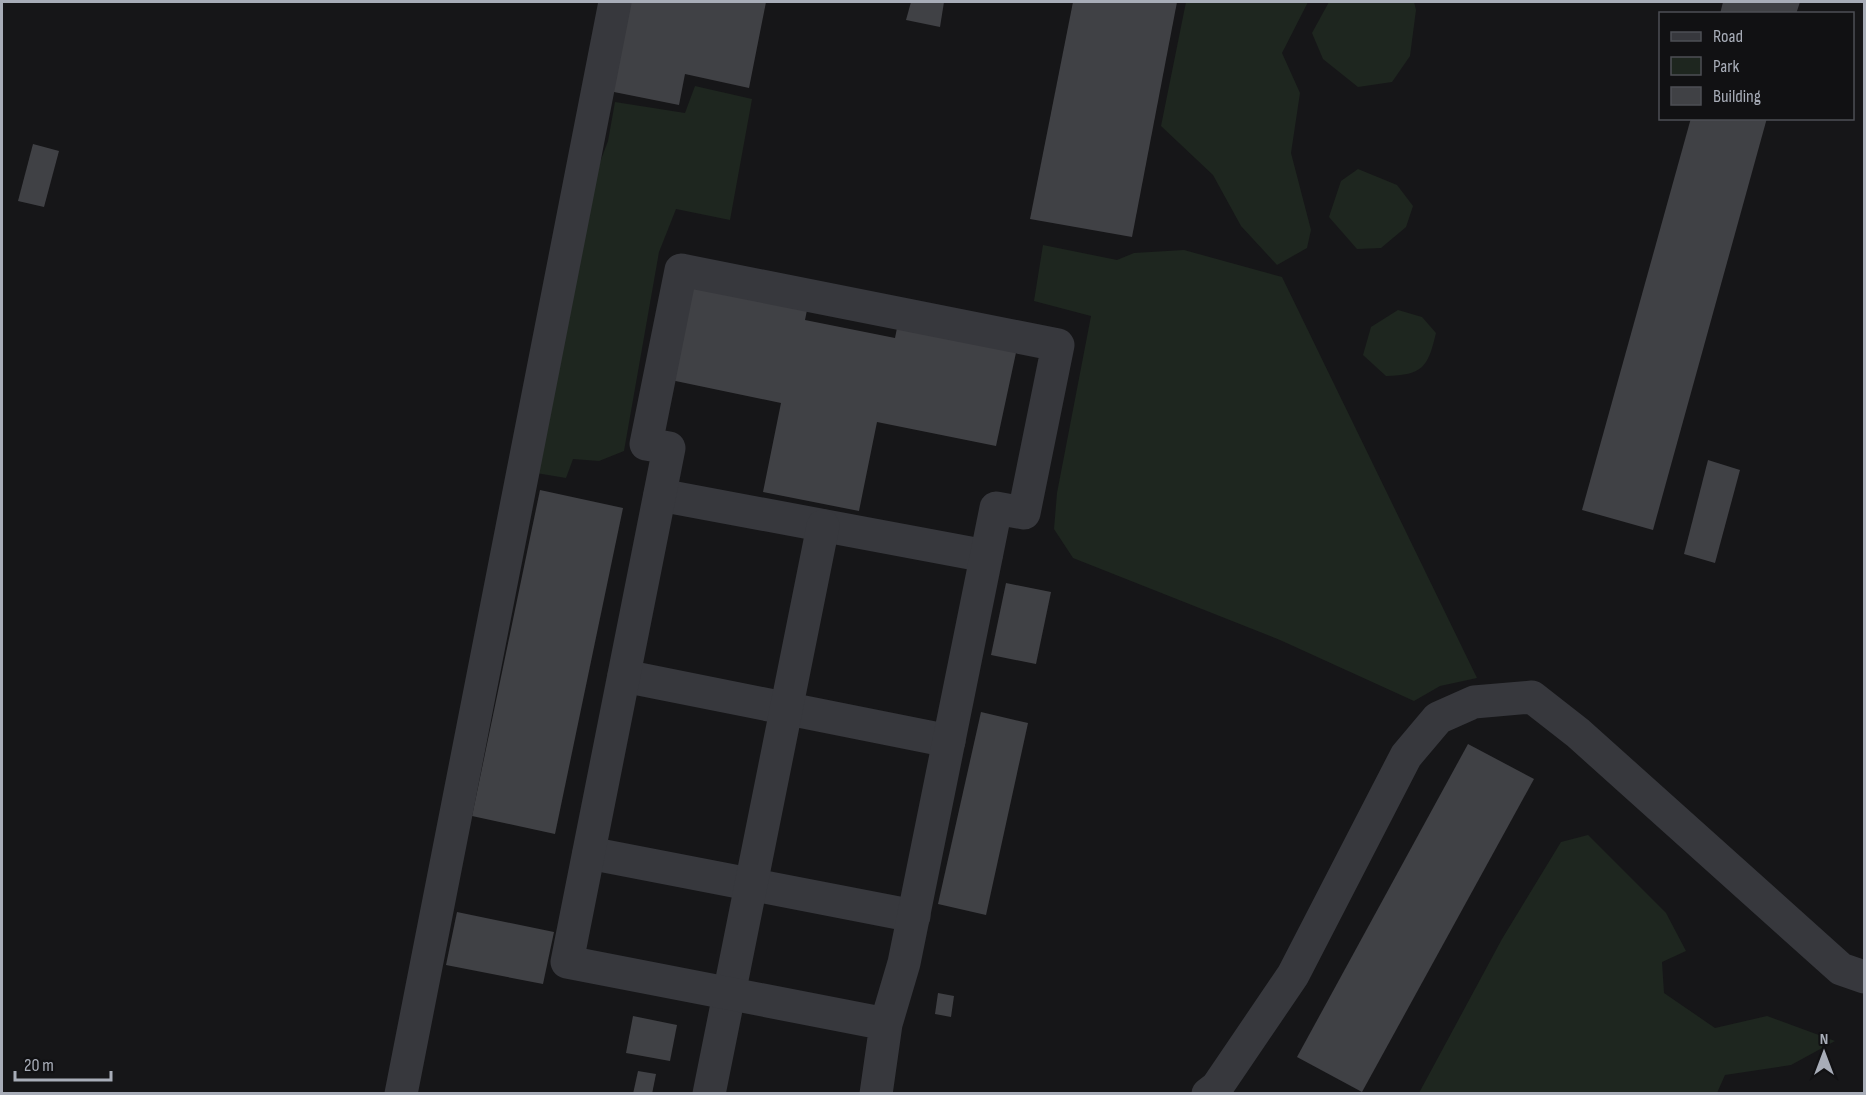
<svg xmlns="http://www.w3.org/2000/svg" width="1866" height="1095" font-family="'Sofia Sans Condensed',sans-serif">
<rect width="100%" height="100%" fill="#161618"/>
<g fill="#1e261f">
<polygon points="1186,2 1308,2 1282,53 1300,93 1291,153 1311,230 1307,248 1277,265 1241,226 1213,175 1161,126"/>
<polygon points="1329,2 1414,2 1416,10 1410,56 1392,82 1358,87 1323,59 1312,33"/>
<polygon points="695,86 752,99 730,220 676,209 659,252 624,451 599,461 573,459 566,478 536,473 596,173 608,141 615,102 685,113"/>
<polygon points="1358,169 1397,185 1413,206 1406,227 1381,248 1357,249 1329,217 1341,181"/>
<polygon points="1043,245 1117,260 1134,253 1184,250 1282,277 1477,678 1440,686 1414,701 1280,640 1073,558 1054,529 1057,493 1091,316 1034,301"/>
<path d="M1398,310L1422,317L1436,333C1428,367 1423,375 1386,376L1363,355L1371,327Z"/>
<polygon points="1588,835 1666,913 1686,951 1662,962 1664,993 1715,1028 1767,1016 1835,1041 1791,1065 1725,1075 1717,1093 1419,1093 1502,939 1561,842"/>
</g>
<g fill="#404145">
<polygon points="627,2 766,2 749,88 685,74 679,105 609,91"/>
<polygon points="911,2 944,2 940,27 906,20"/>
<polygon points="1073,2 1177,2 1132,237 1030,219"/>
<polygon points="1723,2 1800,2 1796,14 1720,14"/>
<polygon points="1691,118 1767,118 1653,530 1582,510"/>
<polygon points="33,144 59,151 44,207 18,201"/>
<polygon points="687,280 808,305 805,320 895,338 898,323 1017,348 996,446 877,422 859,511 763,492 781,403 666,379"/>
<polygon points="1708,460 1740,470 1715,563 1684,554"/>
<polygon points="540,490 623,508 555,834 472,816"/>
<polygon points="1006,583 1051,592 1036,664 991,655"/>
<polygon points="981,712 1028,723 986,915 938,904"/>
<polygon points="1468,744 1534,779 1362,1092 1297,1057"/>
<polygon points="457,912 554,932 543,984 446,965"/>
<polygon points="938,993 954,996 951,1017 935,1014"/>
<polygon points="633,1016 677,1025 670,1061 626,1053"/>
<polygon points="638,1071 656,1074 652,1094 633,1094"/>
</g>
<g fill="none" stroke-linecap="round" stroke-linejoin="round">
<g stroke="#37383d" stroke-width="33">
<polyline points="660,495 986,556"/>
<polyline points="624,676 949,741"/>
<polyline points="589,853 914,916"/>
<polyline points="401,1094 615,2"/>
<polyline points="709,1094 823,526"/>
<polyline points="876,1094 886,1024 904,963 996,508 1024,513 1058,345 681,270 646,444 669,448 567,962 886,1024"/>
<polyline points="1208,1094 1217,1087 1293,975 1406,756 1438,718 1474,702 1532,697 1578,733 1841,969 1864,977"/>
</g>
</g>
<rect width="1866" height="1095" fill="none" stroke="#a8adb8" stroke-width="6"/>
<rect x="1659" y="12" width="195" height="108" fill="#111113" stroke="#4d4f55" stroke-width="1.5"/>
<rect x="1671" y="32" width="30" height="9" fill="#37383d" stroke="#4d4f55" stroke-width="1.5"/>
<text x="1713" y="42" font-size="18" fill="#a8adb8">Road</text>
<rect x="1671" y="57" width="30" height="18" fill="#1e261f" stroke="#4d4f55" stroke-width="1.5"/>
<text x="1713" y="72" font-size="18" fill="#a8adb8">Park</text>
<rect x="1671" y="87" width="30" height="18" fill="#404145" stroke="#4d4f55" stroke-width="1.5"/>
<text x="1713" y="102" font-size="18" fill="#a8adb8">Building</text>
<g transform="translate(1824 1053)" stroke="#111113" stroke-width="4.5" paint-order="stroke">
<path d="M0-4.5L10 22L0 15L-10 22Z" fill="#a8adb8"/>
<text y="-9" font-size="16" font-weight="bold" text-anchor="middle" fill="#a8adb8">N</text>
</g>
<path d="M15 1071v9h96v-9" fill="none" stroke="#a8adb8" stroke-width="3"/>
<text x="24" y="1071" font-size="18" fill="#a8adb8" stroke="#111113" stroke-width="4.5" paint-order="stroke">20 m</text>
</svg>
